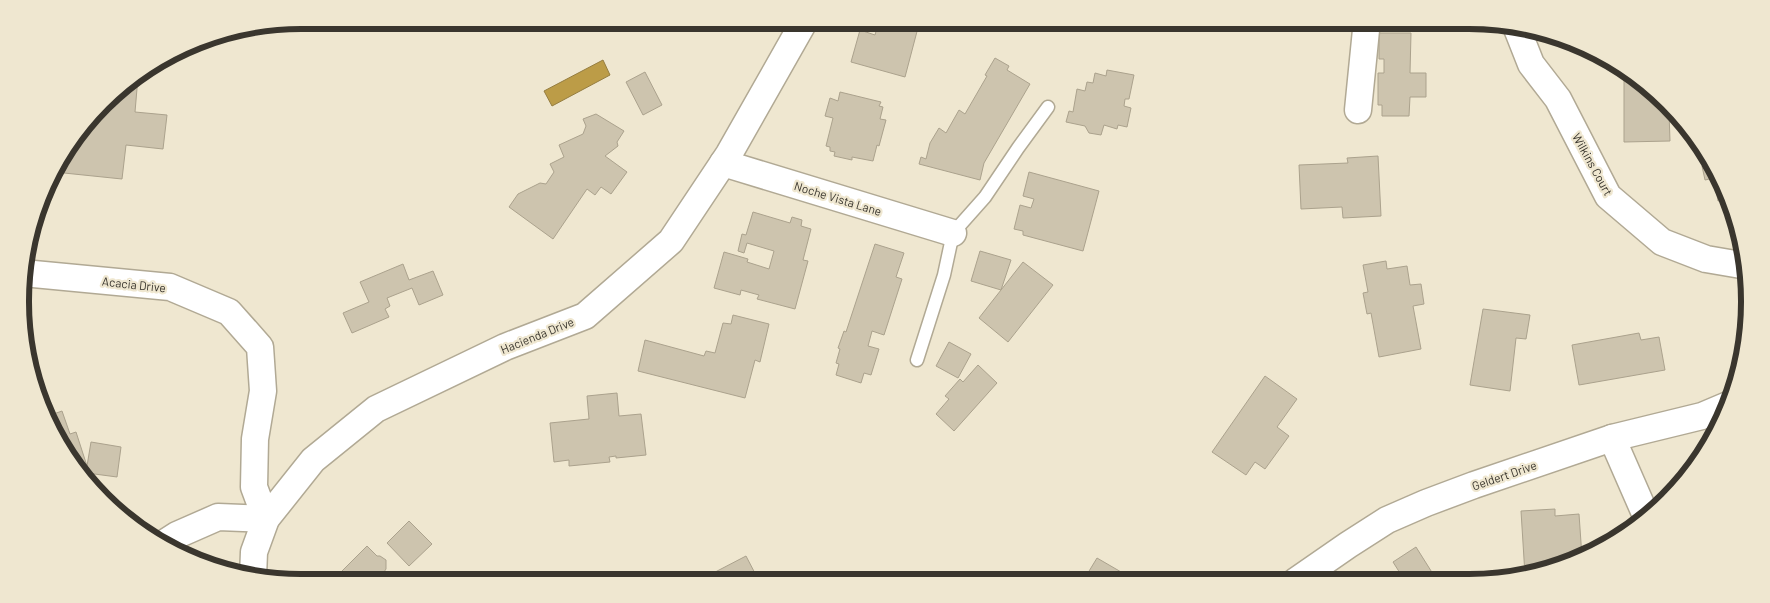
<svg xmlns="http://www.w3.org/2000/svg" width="1770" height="603" font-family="Barlow,sans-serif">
<rect width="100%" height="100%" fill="#efe7d0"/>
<polygon fill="#bc9c47" stroke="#957d40" points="603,60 610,75 552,106 544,91"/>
<g fill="#cdc4ae" stroke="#aba28d">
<polygon points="864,20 920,20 905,77 851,62 860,30 875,35 878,24"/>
<polygon points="1066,20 1095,20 1094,27"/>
<polygon points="1099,20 1138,20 1138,21 1099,25"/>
<polygon points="1407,20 1432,20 1407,25"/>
<polygon points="1379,33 1411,33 1410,73 1426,73 1426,97 1410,97 1409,116 1382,116 1382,105 1378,105 1378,73 1384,73 1384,59 1379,59"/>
<polygon points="995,58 1009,66 1007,70 1030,84 984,163 980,180 919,164 921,157 926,159 930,143 939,128 946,133 959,110 965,114 987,76 985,75"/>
<polygon points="1107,70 1134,75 1129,99 1125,99 1124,106 1131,108 1127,127 1118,125 1117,129 1104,125 1101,135 1089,133 1085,126 1066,122 1069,111 1073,112 1077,89 1085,91 1087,82 1093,83 1095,73 1106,76"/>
<polygon points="1624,70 1640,78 1669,112 1670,141 1624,142"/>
<polygon points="645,72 662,105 643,115 626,82"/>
<polygon points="137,77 138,77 135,112 167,115 163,149 126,145 122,179 64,173 66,154 116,90"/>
<polygon points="840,92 881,102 879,106 883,107 880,119 886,120 879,146 877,145 873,161 852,157 852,160 834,156 835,152 830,151 830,147 826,146 833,118 825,116 830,98 838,101"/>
<polygon points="596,114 624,131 617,142 618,146 605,156 627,172 611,194 601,187 595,195 587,189 553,239 509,207 518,194 540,183 546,184 554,172 550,164 564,157 559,145 583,134 586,126 583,119"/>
<polygon points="1704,151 1712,161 1727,204 1725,204 1725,200 1718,201 1714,178 1705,180 1702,166 1707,165"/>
<polygon points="1378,156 1381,216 1343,218 1342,207 1301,209 1299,165 1348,163 1347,158"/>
<polygon points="1029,172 1099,191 1083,251 1023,235 1023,231 1014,229 1020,205 1031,208 1034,199 1023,196"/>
<polygon points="753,212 790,223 792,217 802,220 801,226 811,229 803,260 808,261 795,309 757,299 759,295 741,290 740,295 714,288 724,252 748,259 747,262 769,269 774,251 747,243 744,253 738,251 742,234 746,235"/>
<polygon points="875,244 904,253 896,277 902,279 884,335 872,331 868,346 879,349 871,375 864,373 861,383 836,375 839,364 836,363 840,349 838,348 844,331 846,332"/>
<polygon points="980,251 1011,260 1001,290 971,281"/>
<polygon points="1386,261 1387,269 1407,266 1410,285 1421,284 1424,304 1413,306 1421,349 1379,357 1371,313 1367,314 1363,293 1368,292 1363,265"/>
<polygon points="1023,262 1053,285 1008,342 979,318"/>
<polygon points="403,264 409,280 433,271 443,295 419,305 412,288 387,298 390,306 385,309 389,317 352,333 343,313 369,302 360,282"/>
<polygon points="1483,309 1530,315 1526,339 1516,338 1510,391 1470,385"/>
<polygon points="733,315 769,324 760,362 755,360 745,398 638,371 645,340 704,356 706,351 715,353 723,323 731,324"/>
<polygon points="1639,333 1641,340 1659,337 1665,370 1579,385 1572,345"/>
<polygon points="949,342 971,354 958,378 936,366"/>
<polygon points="978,365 997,383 954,431 936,414 949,399 945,396 960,379 963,382"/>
<polygon points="1265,376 1297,399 1277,427 1289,436 1265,469 1255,462 1246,475 1212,452"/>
<polygon points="617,393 619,416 641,414 646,455 616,458 616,456 609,457 610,462 569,466 569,460 554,462 550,423 589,419 587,396"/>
<polygon points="62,411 70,434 76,432 87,466 91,442 121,447 117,477 87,473 84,474 68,458 48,416"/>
<polygon points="1555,509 1555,516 1579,514 1582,557 1525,575 1521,511"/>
<polygon points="409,521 432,544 409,566 387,543"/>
<polygon points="367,546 377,556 380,556 386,560 386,569 384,572 392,580 389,583 330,583"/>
<polygon points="1416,547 1433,574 1423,581 1405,581 1393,562"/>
<polygon points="746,556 758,579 751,582 696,582"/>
<polygon points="1097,558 1128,576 1125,581 1083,581"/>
</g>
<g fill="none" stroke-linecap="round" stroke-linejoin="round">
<g stroke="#b1a994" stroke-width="15">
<polyline id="lane" points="917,360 944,275 953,233 985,197 1018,148 1048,107"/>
</g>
<g stroke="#b1a994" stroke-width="29">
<g id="street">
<polyline points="1516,26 1531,64 1558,99 1608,196 1662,242 1706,259 1747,266"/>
<polyline points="1358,110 1367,20"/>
<polyline points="723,163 953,233"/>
<polyline points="23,273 170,287 229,312 260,347 263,391 255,439 254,487 266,519 218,517 177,535 163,544"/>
<polyline points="1612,438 1647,518"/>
<polyline points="253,577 254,552 266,519 313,460 376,409 505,347 585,316 671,241 729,154 805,20"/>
<polyline points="1296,581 1348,545 1387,520 1426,503 1474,485 1612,438 1702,416 1728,405"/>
</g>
</g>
<use href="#lane" stroke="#fff" stroke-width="12"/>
<use href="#street" stroke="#fff" stroke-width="26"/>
</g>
<g text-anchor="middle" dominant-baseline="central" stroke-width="4.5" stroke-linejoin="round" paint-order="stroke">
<g font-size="12" fill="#3a362e" stroke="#efe7d0">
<text transform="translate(1593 164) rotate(61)">Wilkins Court</text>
<text transform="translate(838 198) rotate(17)">Noche Vista Lane</text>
<text transform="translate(134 284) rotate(6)">Acacia Drive</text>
<text transform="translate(537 335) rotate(-22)">Hacienda Drive</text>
<text transform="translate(1504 475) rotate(-19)">Geldert Drive</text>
</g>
</g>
<path d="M0 0H1770V603H0ZM301 29H1469A272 272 0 0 1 1741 301V302A272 272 0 0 1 1469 574H301A272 272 0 0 1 29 302V301A272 272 0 0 1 301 29Z" fill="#efe7d0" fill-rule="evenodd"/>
<path fill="none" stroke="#3a362e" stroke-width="6" d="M301 29H1469A272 272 0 0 1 1741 301V302A272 272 0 0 1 1469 574H301A272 272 0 0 1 29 302V301A272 272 0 0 1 301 29Z"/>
</svg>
